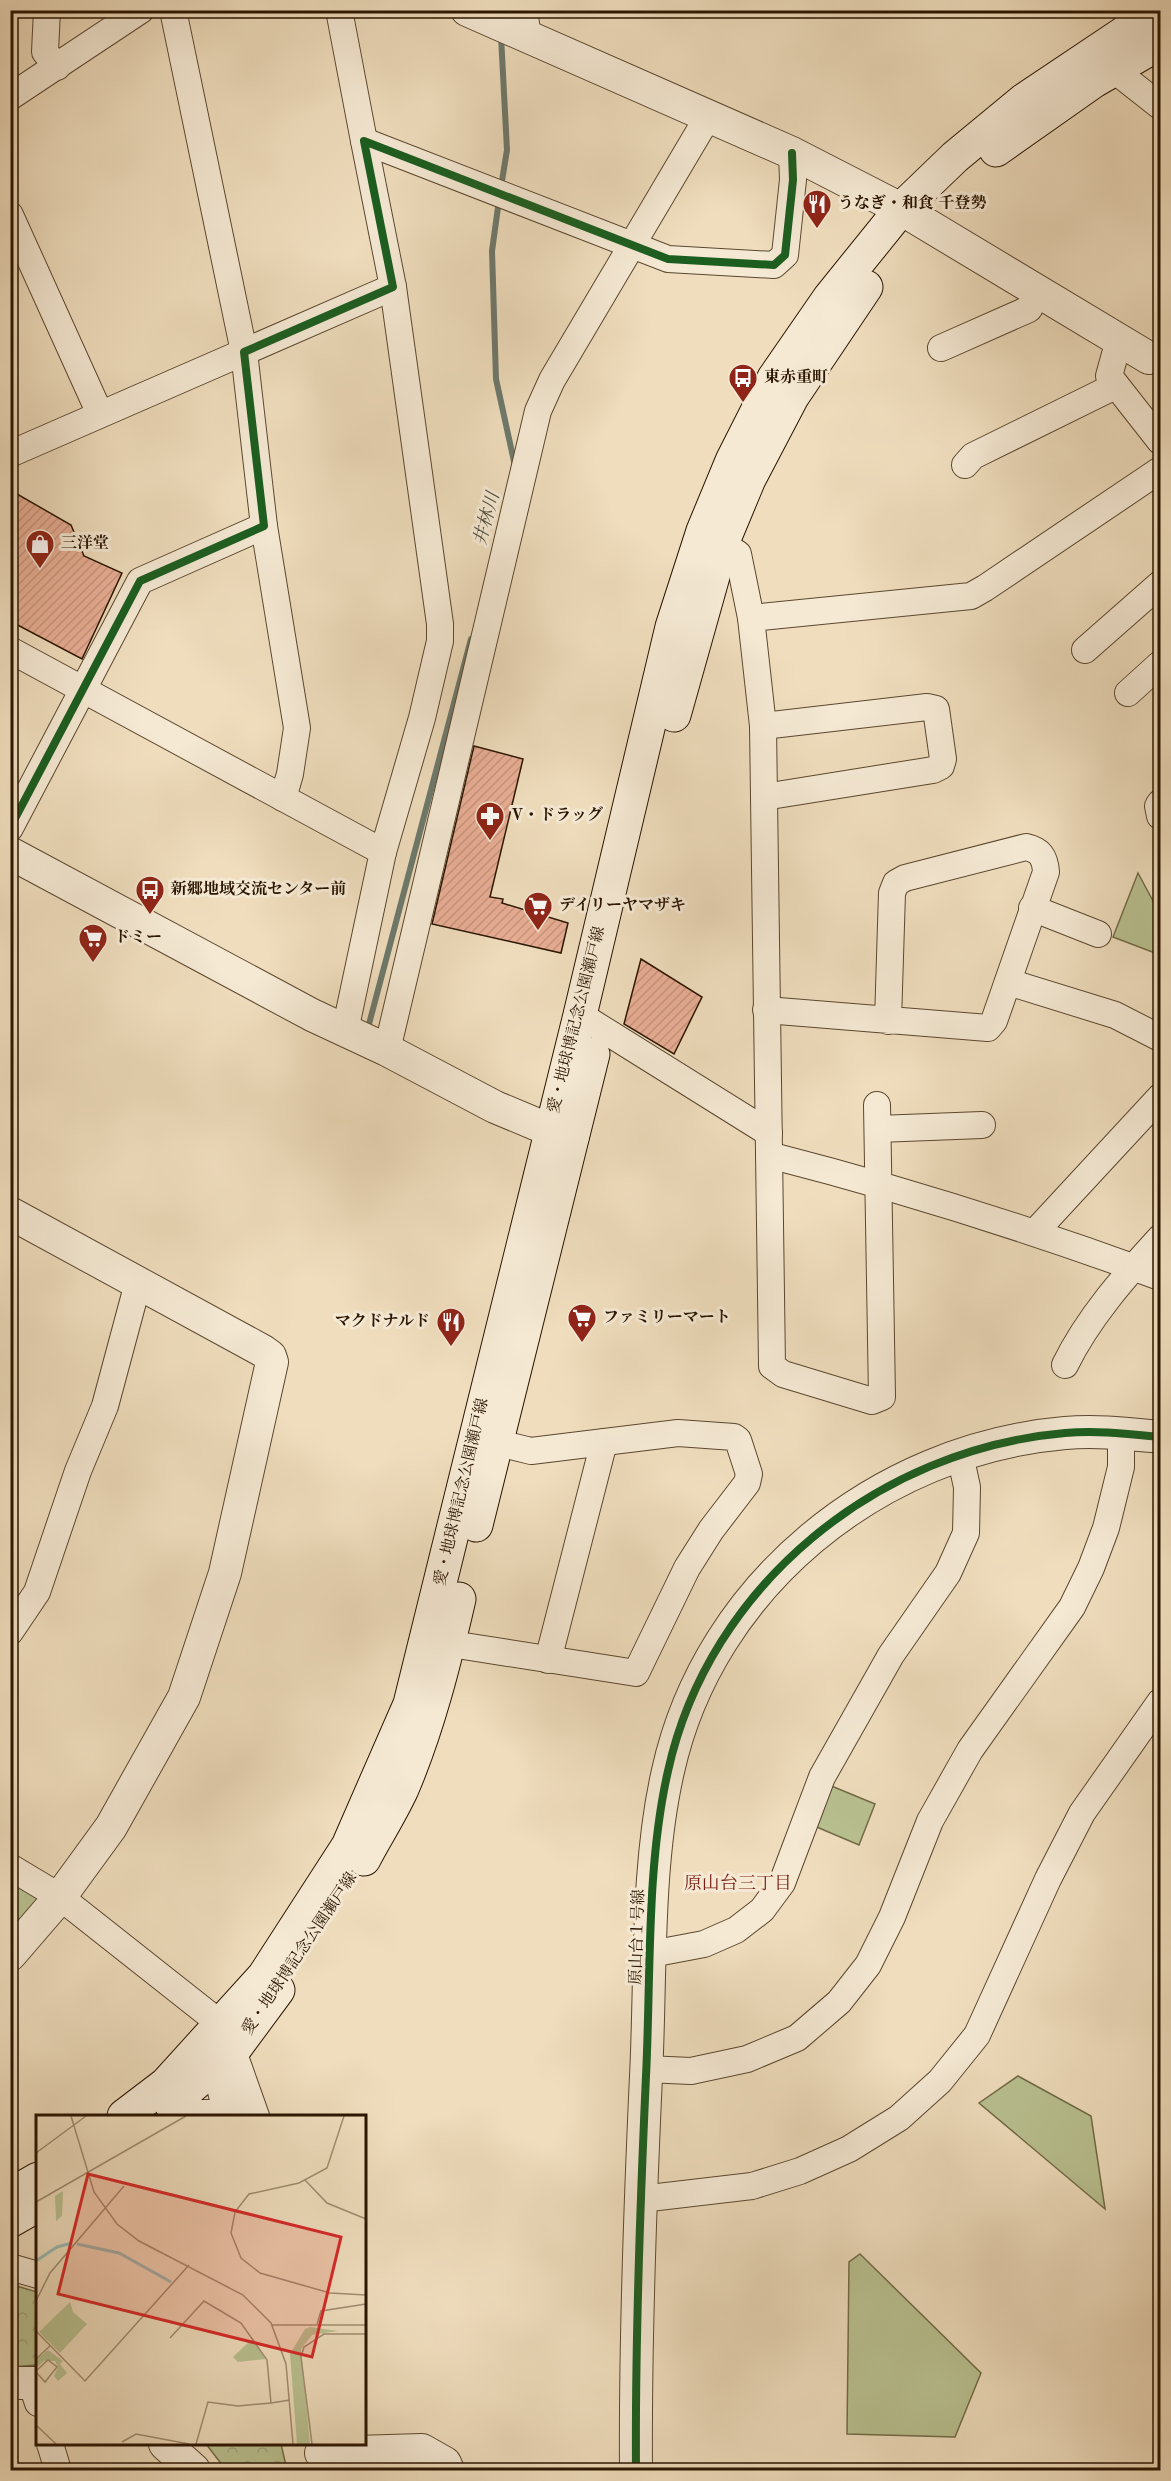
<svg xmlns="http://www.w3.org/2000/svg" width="1171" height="2481" font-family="'Old Standard TT','Noto Serif JP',serif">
<defs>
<pattern id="forest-crowns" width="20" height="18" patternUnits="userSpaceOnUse" patternTransform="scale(1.5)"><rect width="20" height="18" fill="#b9c191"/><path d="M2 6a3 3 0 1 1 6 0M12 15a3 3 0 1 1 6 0" fill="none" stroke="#9fa57b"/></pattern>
<pattern id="building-hatch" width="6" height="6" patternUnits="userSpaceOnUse" patternTransform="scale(1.5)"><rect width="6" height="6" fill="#e9ae95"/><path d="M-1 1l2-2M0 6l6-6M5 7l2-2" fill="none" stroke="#c8957f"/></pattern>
</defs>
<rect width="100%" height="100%" fill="#efddbd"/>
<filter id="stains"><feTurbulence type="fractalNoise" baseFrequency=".00333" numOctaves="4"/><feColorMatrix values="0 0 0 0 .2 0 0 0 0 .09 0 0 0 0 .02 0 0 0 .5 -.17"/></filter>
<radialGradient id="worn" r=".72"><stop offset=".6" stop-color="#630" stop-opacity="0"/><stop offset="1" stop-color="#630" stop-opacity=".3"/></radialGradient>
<g fill="#b9c191" stroke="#726b48" stroke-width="1.5">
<polygon points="1138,873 1160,914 1160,955 1113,937"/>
<polygon points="829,1785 875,1804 859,1845 812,1825"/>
<polygon points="11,1878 36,1894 38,1901 11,1933"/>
<polygon points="1018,2076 1091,2116 1105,2209 979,2103"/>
<polygon points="860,2254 981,2373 955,2437 847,2434 849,2262"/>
</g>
<g fill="url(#forest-crowns)" stroke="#726b48" stroke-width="1.5">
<polygon points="10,2284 37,2292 37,2365 11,2367"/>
<polygon points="206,2444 281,2444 287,2470 226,2470"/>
</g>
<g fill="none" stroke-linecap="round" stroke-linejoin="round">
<g stroke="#6d796c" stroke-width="6">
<polyline points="501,36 507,150 501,187"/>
<polyline points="499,200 492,251 496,379 515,466"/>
<polyline points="369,1024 471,639"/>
</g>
</g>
<g fill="url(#building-hatch)" stroke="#2a1500" stroke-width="1.5">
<polygon points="10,490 71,525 84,556 122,573 82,659 10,621"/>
<polygon points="474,746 523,759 490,897 503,899 502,903 568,923 561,953 432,924"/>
<polygon points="641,959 702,997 674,1054 624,1024"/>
</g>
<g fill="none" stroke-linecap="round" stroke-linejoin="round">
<g stroke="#5b472f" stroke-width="28">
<g id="minor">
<polyline points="47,10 45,52 57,67"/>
<polyline points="339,10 364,141"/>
<polyline points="524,10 528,37"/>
<polyline points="1113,69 1160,106"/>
<polyline points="10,97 141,10"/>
<polyline points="10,215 100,414"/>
<polyline points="1119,340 1109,376 1160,441"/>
<polyline points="941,348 1029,309 1038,291"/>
<polyline points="10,454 244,352 173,10"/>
<polyline points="965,465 973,456 1115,386"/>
<polyline points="264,526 297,728 290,774 283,798"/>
<polyline points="708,534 738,554 751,618 763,726 772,1366 783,1374 872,1401 882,1397 877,1105"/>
<polyline points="751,618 971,596 985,588 1160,470"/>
<polyline points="10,650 383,852 345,1031"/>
<polyline points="1085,650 1160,584"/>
<polyline points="1128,693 1160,664"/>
<polyline points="763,726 927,707 936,709 943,759 941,766 933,770 764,797"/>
<polyline points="1160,803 1158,806 1160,816"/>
<polyline points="10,828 140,581 264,526 244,352 393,287 364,141 668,259 774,265 785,255 793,180 792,153"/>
<polyline points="383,852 422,718 440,641 440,624 393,287"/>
<polyline points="1032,908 1098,934"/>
<polyline points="1008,982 1115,1015 1160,1038"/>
<path d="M766,1010L988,1028L994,1021L1046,872C1045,857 1040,850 1026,847L905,878L896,883L892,893L888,1021"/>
<polyline points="580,1015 769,1133"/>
<polyline points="387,1050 538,411 552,380 709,115"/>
<polyline points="878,1129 982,1125"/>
<path d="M769,1155C902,1189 1032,1230 1160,1277"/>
<polyline points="1035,1232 1160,1097"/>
<path d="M1065,1365C1088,1318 1125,1276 1160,1238"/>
<polyline points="10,1632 37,1592 78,1471 105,1406 138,1283"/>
<polyline points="432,1641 636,1673 687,1568 711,1530 747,1483 749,1474 738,1440 734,1437 678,1433 531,1451 498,1443"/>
<polyline points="548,1660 604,1442"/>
<polyline points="10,1867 60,1897 222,2025"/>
<polyline points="651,1954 704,1944 736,1930 762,1910 782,1883 822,1777 891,1655 948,1573 966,1533 967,1487 960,1455"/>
<polyline points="223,2037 233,2051 256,2116"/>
<polyline points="646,2069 691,2071 747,2059 797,2038 839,2002 868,1965 892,1917 930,1821 970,1750 1072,1607 1091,1568 1106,1528 1121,1467 1121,1433"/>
<polyline points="641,2199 752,2186 800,2171 849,2149 899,2118 940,2081 977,2035 1048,1879 1082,1813 1160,1702"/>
<polyline points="10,2267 38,2275"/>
<polyline points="31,2382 38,2403"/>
<polyline points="50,2444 58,2470"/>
</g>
</g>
<g stroke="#5b472f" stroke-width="34">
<g id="tertiary">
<polyline points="467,10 792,153 901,209 1149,358"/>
<polyline points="10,853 312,1015 387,1050 495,1107 550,1130 573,1136"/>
<polyline points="10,1213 263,1351 270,1356 272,1362 225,1573 184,1697 111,1827 60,1897 10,1955"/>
<polyline points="206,2044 218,2066 230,2116"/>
<polyline points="187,2116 215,2116"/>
<polyline points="10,2383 38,2383"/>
<polyline points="165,2444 194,2470"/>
<polyline points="321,2453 422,2450 445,2463 448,2470"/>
<path d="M636,2470C635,2339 640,2207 646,2076C651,1977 646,1867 668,1771C709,1585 878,1449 1065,1433C1097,1430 1129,1434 1160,1437"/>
</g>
</g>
<g stroke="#2a1500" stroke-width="35">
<g id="secondary">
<polyline points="996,150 1094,81 1160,43"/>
<polyline points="674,715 722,544 749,479 792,397 866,287"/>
<polyline points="476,1525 593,1054"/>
<path d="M364,1859C376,1836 391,1813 402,1789C428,1728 444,1664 459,1599"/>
<polyline points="171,2104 233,2051 278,1990"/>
<polyline points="124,2116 166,2084 264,1976 348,1846 410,1704 580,1015 672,627 703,531 732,461 774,378 830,297 901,209 955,157 1024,100 1136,25 1160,12"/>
<polyline points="10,2195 38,2179"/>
<polyline points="10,2221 38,2205"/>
</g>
</g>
<use href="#minor" stroke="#f5e9d4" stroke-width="26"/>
<use href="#tertiary" stroke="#f5e9d4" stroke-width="32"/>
<use href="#secondary" stroke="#f5e9d4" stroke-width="33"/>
<g stroke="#f5e9d4" stroke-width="11">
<g id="cycleway">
<polyline points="10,828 140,581 264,526 244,352 393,287 364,141 668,259 774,265 785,255 793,180 792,153"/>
<path d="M636,2470C635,2339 640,2207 646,2076C651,1977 646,1867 668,1771C709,1585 878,1449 1065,1433C1097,1430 1129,1434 1160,1437"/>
</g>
</g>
<use href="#cycleway" stroke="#1b5e20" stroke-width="8"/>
</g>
<defs>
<g id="restaurant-pin" transform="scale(1.5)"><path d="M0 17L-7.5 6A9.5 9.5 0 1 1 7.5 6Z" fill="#8f2418" stroke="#f5e9d4"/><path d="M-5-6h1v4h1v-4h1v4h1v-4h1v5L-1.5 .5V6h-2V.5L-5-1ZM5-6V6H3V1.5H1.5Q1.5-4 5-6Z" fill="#fff"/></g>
<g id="bus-pin" transform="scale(1.5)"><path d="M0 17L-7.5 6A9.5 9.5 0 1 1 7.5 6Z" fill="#8f2418" stroke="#f5e9d4"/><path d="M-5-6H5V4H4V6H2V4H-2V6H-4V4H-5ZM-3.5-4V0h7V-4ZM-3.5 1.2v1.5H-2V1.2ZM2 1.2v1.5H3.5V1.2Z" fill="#fff"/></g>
<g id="shop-pin" transform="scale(1.5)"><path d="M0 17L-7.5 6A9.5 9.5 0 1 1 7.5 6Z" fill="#8f2418" stroke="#f5e9d4"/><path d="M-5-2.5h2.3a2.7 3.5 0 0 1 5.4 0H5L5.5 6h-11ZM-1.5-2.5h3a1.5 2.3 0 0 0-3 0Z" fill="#fff"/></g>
<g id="pharmacy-pin" transform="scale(1.5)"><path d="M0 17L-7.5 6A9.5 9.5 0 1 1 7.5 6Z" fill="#8f2418" stroke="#f5e9d4"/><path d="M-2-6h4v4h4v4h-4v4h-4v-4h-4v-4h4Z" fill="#fff"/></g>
<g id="supermarket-pin" transform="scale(1.5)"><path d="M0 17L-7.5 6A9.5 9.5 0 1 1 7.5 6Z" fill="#8f2418" stroke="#f5e9d4"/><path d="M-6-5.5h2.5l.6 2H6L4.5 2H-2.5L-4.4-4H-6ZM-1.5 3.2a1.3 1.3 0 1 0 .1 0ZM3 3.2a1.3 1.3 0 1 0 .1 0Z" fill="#fff"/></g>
</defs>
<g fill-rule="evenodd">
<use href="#restaurant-pin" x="817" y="204"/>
<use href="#bus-pin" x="743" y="378"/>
<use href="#shop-pin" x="40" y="544"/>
<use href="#pharmacy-pin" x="490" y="816"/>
<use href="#bus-pin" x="150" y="890"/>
<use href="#supermarket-pin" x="538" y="906"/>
<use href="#supermarket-pin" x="93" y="938"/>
<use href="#supermarket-pin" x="582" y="1318"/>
<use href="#restaurant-pin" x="451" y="1322"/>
</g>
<g text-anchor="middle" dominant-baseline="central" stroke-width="6" stroke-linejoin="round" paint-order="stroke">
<g font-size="16" font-weight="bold" fill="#2a1500" stroke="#f5e9d4" text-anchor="start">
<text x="838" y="204">うなぎ・和食 千登勢</text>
<text x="764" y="378">東赤重町</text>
<text x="61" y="544">三洋堂</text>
<text x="511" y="816">V・ドラッグ</text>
<text x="171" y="890">新郷地域交流センター前</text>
<text x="559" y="906">デイリーヤマザキ</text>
<text x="114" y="938">ドミー</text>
<text x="603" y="1318">ファミリーマート</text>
<text x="430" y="1322" text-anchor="end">マクドナルド</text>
</g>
<g font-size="16" fill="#2a1500" stroke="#f5e9d4">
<text transform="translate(577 1020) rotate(-76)">愛・地球博記念公園瀬戸線</text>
<text transform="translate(462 1492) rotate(-77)">愛・地球博記念公園瀬戸線</text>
<text transform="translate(638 1937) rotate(-88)">原山台１号線</text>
<text transform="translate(300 1954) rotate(-56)">愛・地球博記念公園瀬戸線</text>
</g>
<g font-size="18" font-style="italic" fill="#514f3f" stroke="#f5e9d4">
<text transform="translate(487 519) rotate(-75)">井林川</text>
</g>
<g font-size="18" fill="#7a1f14" stroke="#f5e9d4">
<text x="738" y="1884">原山台三丁目</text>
</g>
</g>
<g transform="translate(36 2115)">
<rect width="330" height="330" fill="#efddbd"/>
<path d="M34,187L37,197L51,209L24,238L3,217ZM217,223L229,244L202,247L197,242Z" fill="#b9c191"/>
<path d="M27,76L26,101L20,106L19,81ZM274,212L302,216L276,220L265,234L274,329H261L254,239L269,214Z" fill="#b9c191"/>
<path d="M12,235L27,246L24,249L31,258L22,266L18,261L22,252L19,246H8L0,253V245Z" fill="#b9c191"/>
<path fill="none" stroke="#9abbb4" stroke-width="3" d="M41,129L83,138L135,167M0,146L21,132L36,128"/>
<path fill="none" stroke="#a08d71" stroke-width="1.5" d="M35,1L58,77L81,109L103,126L207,180L235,208L250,249L257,329M308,1L291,53L263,68L213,79L199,97L195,118L205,143L224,158L294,178L330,180M0,38L50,1M269,65L291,88L330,104M0,87L150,1M0,186L14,158L88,71M281,209L285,196L330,189M236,210H330M0,216L49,266L153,150M134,223L168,186L205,208L231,245L235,288L202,291L172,287L160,329M0,244L14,231M0,256L12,245L21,252L9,267L0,257M235,288L254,285M0,310L20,329M86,327L100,319L153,329M276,329L265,242L268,232L288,219H330"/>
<path fill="#d62828" fill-opacity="0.15" stroke="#d62828" stroke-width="3" d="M52,59L305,122L276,242L22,179Z"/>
<rect width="330" height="330" fill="none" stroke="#2a1500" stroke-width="3"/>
</g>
<rect width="1171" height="2481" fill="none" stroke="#efddbd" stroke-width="36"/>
<rect x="12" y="12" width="1147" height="2457" fill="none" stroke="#2a1500" stroke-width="3"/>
<rect x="18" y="18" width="1135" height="2445" fill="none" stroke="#2a1500" stroke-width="1.5"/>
<rect width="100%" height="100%" filter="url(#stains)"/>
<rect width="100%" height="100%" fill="url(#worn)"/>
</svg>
